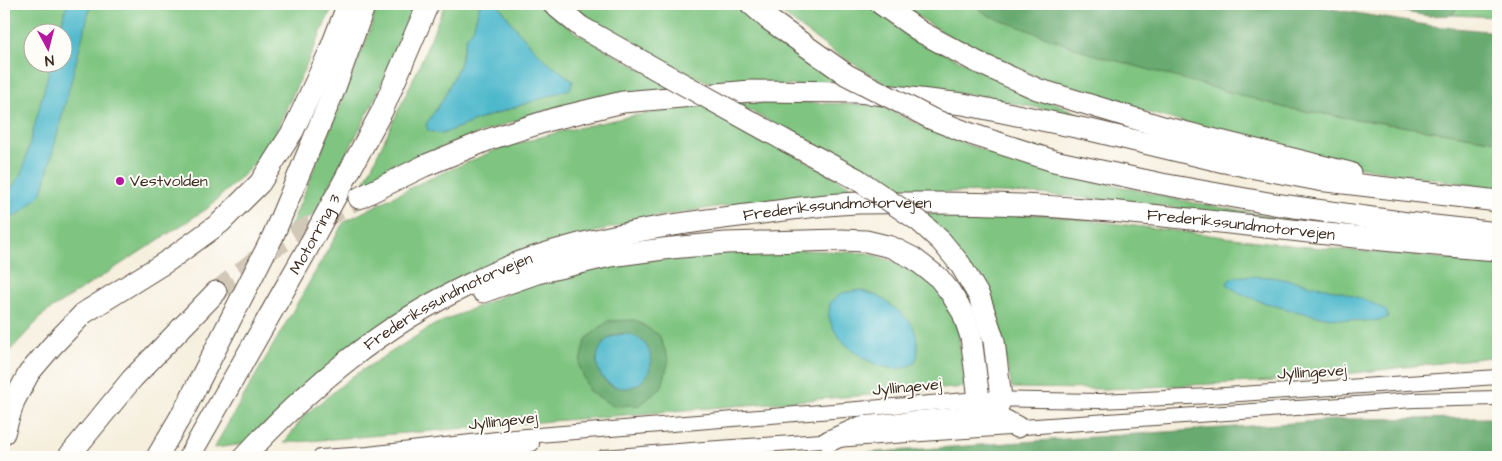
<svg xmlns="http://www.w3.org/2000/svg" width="1502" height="461" font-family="'Architects Daughter',sans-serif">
<rect width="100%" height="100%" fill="#fdfcf7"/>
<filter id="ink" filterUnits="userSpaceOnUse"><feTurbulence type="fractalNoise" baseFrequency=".02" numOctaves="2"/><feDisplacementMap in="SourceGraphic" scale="10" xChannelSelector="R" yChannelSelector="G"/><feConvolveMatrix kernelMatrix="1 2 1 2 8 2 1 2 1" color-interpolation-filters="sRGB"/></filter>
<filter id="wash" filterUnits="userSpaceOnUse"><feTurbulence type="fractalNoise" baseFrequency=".0096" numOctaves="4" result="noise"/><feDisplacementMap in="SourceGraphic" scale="20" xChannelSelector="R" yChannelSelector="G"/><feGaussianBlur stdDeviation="1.12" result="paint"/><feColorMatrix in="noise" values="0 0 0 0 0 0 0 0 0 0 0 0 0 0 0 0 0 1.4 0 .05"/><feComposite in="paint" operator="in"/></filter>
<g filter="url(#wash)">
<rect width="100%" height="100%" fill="#f6efde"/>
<g fill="#7fc581" stroke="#5d7850" fill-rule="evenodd">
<path d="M4,4H334L266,153L208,208L45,313L4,357ZM32,32H62V62H32Z"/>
<polygon points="378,4 417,4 372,105 315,214 290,228 366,42"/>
<polygon points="445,4 541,4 578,34 675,88 543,111 447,145 364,183 418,69"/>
<polygon points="567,4 738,4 772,34 846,84 719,87 666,63 587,18"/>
<polygon points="769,4 867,4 923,44 1089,118 967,94 893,88 831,50"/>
<polygon points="898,4 971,4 990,16 1286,108 1498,141 1498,189 1371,169 1272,147 1081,94 1013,67 949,36"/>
<polygon points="1459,4 1494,4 1497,17 1452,15"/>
<polygon points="781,102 879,105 913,122 963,143 1012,160 1047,169 1179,200 1318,225 1118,201 1039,194 955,192 896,192 736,103"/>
<polygon points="704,104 867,195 747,202 642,219 510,256 245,444 214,448 344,222 420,183 498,149 559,132 632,116"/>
<polygon points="925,213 1046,215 1298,246 1498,263 1498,356 1295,380 1104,389 1012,388 1001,335"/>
<polygon points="804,250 868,253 903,265 934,284 957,320 965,387 284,443 305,415 353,376 434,325 535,282 618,263 706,252"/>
</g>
<g fill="#67aa6f" stroke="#516a46" fill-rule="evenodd">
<polygon points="971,4 1303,4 1432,26 1498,32 1498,78 1492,80 1498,81 1498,141 1286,108 1089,53 990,16"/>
<polygon points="1361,4 1459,4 1452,15 1428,16"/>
<path d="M635,320L659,335L669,360L662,387L640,405L613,406L589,391L579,365L586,339L608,321ZM625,333C644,339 648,344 652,363L636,386C611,391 601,384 596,359L611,336Z"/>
<polygon points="1498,418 1498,457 809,457 1350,419"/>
</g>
<g fill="#4fb9cc" stroke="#457275">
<polygon points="67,4 91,4 42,193 24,211 4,222 4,196 7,195 22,173 51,63 62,62 62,32 59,32"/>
<polygon points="480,4 498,4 518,31 542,57 573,81 570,89 483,118 442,134 428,131 426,124 442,101 459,66 466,38 473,29"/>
<path d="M1242,276L1270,277L1295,281L1342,292L1368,301L1384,309L1387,312L1388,317C1369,331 1239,304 1227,283C1230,277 1236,277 1242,276Z"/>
<path d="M860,290C866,293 875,294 881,298C887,301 907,318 911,323C916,329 917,341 918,349C918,357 916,364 907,367C880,376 835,345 829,317C828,313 830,307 830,302L842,293Z"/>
<circle cx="624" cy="361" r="27"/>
</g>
</g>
<g filter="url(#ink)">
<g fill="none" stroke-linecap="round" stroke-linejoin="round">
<polyline stroke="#d1c8b8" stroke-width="21" stroke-dasharray="21 11" stroke-linecap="butt" points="216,292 272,248 359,198"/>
<g stroke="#57483b" stroke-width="16">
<g id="tertiary">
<polyline points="320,457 368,454 514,437 979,399 1100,401 1210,396 1498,377"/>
<polyline points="430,457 476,453 532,444"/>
<polyline points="604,457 704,449 1414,400 1498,398"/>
</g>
</g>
<g stroke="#57483b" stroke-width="23">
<g id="motorway">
<polyline points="553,4 581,27 661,72"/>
<polyline points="751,4 768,19"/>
<polyline points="881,4 921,32 977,62 1037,89 1163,127 1350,173"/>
<polyline points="971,134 1054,161 1162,184 1274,204 1407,223 1498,233"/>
<polyline points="784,140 857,179"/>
<polyline points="359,198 424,166 490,139 553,119 623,102 751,91 858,92 963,104 1090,130 1224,162 1318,180 1498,201"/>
<polyline points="483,292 537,273 610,256 671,248 726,243 841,240 866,241 891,247 913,258 939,278 950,292 963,313 971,337 979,399 989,412 1017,427"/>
<polyline points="4,433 14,401 29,373 52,346 84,313 169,260 220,223 260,183 293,131 329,53 348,4"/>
<polyline points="829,441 861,427 958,418 989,412 999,404 1001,399 1000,390 994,341 979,296 960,264"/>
<polyline points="69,456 132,379 216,292"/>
<polyline points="157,457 185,409 273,236 333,93 365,4"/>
<path id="s1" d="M189,457L304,255L382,111L428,4"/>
<path id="s2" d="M244,457C310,386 382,326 470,284C488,275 507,267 525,260C599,235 671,224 747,215C778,211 809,206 840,204C866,202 893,203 920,203C1114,201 1305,237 1498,250"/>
</g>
</g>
<use href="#tertiary" stroke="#fff" stroke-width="14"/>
<use href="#motorway" stroke="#fff" stroke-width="21"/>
<g stroke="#57483b" stroke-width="23" stroke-linecap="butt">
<g id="motorway-bridge">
<polyline points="768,19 847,75 932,119 971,134"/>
<polyline points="661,72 784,140"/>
<polyline points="857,179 919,221 941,241 960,264"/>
</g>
</g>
<use href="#motorway-bridge" stroke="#fff" stroke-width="21"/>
</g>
</g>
<circle fill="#b5179e" stroke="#fdfcf7" stroke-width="2" cx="120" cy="181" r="5"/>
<g text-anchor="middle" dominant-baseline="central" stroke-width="4" stroke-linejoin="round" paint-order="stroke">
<g font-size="16" fill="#3b2a1e" stroke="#fdfcf7" text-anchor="start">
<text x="130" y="181">Vestvolden</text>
</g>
<g font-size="16" fill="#3b2a1e" stroke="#fdfcf7">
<text stroke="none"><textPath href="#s2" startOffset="664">Frederikssundmotorvejen</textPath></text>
<text stroke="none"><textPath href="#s2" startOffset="1069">Frederikssundmotorvejen</textPath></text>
<text stroke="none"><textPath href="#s1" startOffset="256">Motorring 3</textPath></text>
<text stroke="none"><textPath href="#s2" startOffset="259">Frederikssundmotorvejen</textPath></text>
<text transform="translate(1312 372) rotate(-3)">Jyllingevej</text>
<text transform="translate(907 387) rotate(-5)">Jyllingevej</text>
<text transform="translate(503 421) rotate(-6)">Jyllingevej</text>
</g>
</g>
<rect width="1502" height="461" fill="none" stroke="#fdfcf7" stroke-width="20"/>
<g transform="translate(48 48) rotate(173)"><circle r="24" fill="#fdfcf7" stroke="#afa8a0"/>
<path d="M0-4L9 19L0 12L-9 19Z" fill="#b5179e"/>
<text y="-8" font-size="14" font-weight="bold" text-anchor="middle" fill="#3b2a1e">N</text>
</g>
</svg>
